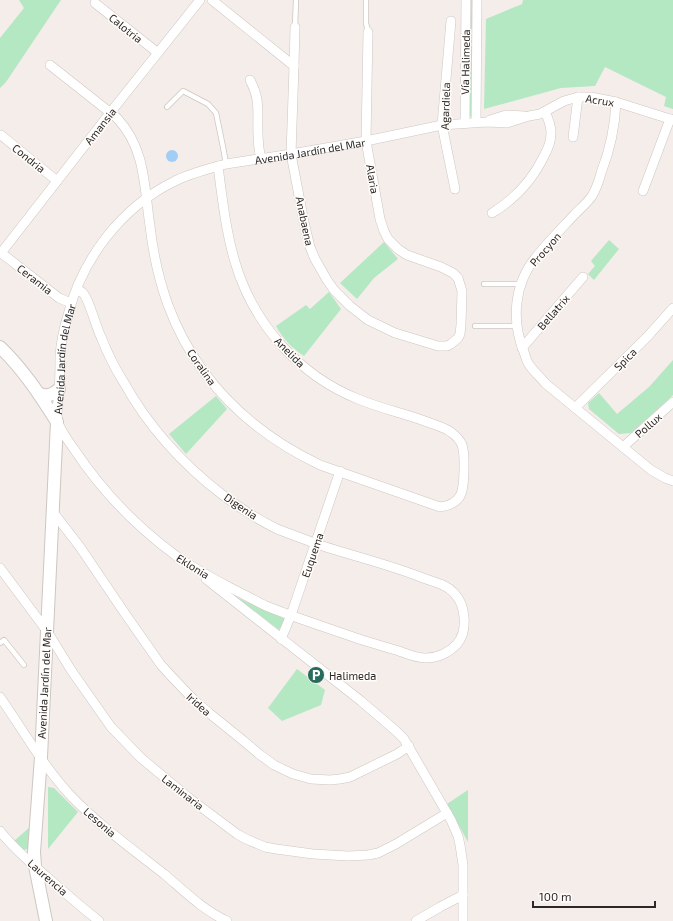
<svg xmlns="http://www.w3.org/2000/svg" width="673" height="921" font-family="'Exo 2',sans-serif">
<rect width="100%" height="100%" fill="#f5edea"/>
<g fill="#b4e8c3">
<polygon points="19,0 61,0 6,82 0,88 0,38 24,8"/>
<polygon points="470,0 473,0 471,116 470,117 469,116"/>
<polygon points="523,0 673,0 673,109 664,106 666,97 605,67 595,86 561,88 484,109 486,19 522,4"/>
<polygon points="609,240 619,249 594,280 588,274 595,266 591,261"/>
<polygon points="384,242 398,259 374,278 357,299 340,283"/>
<path d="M329,292L341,309L304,356C292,348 283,339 276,326L306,305L310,309Z"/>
<polygon points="673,360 673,395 631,433 619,434 589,409 588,403 599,393 617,414 649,387"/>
<polygon points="216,396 227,409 186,454 169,434"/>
<polygon points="236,597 285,619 279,630"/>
<polygon points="297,669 325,690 321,705 282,721 268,708"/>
<polygon points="48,787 54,788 78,812 48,849"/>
<polygon points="468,790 468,842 447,804"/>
<polygon points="31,826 30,847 28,849 22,850 14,841"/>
</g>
<circle fill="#a1cdf6" cx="172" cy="156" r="6"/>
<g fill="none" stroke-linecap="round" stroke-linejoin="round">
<g stroke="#cdc6c2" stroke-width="6">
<g id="lane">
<polyline points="366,0 366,23 368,32"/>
<polyline points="295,27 296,0"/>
<polyline points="167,107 183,91 208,104 216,113 223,147 226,164"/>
<polyline points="484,284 520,284"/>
<polyline points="475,326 516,326"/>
<polyline points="0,643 4,640 24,665"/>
</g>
</g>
<g stroke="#cdc6c2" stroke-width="10">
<g id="street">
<polyline points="212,0 294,66"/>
<polyline points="95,3 158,53"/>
<polyline points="451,21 442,125 455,189"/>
<polyline points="295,27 294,66 291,154 304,222 310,247 315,259 327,280 334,290 350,306 368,320 395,333 438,346 447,346 451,344 458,338 460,334 461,325 462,291 458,278 453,273 441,267 407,255 398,249 388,239 384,231 380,219 366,141 368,32"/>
<path d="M50,65L117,118C146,149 144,187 150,226C153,253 159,280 168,305C196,380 249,431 320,465L440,507C448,506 456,503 460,496C465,488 465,453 462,445C460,440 456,436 452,433C446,428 438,426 430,423C407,414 382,409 358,399C298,375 253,323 235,262C226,232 222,197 218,166"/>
<path d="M250,80C261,100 257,113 258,135C258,143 259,151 261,159"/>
<path d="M616,102C615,127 610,150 601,173C599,181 596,189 592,196C587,203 581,208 575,214C562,228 548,242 536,257C514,284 511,320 524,352C525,355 526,359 528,363C533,371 540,377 546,384L651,470L665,478L673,481"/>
<polyline points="490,120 506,115 524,116"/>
<polyline points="476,122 477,0"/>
<polyline points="465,123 466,0"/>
<polyline points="1,135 57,181"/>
<polyline points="573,137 578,97"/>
<polyline points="643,191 670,119"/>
<path d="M492,213C515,199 532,181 544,156C548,149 551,141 551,133C551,125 548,118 545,112"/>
<polyline points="0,252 59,298 71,303"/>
<polyline points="1,253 110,113 200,0"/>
<path id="s1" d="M77,289C79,290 81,291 83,293C89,299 96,327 101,337C107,352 114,367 123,381C148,426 183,465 224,496C240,508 259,520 277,529C290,534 304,539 317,544C352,556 388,564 423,578C434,582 446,584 454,593C466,605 468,631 457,644C449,653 437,658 426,658C416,658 407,654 399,651C385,647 372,643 359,639C328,628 296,618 266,606C254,600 241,593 229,587C210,577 192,567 175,555C136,526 101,490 74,449C69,442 63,434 59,425C55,416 58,402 59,391C60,379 60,368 60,356C61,342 64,328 68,315C82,259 121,208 173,182C190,173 208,169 226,164L291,154L366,141L442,125L487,122L507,123L529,116L540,114L564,101L578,97H591L616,102L673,120"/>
<polyline points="522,348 583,277"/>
<polyline points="575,408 648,336 673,308"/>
<polyline points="623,447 673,402"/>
<polyline points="53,512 80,547 126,615 161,665 172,677 194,700 209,713 240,738 259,754 274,765 293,774 311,779 330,780 340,779 350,777 397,754 409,746"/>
<polyline points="0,568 47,631 71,670 111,727 141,758 189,798 237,834 246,839 265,847 276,849 313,854 348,856 368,855 378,853 396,844 447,813"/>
<polyline points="206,579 361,701 396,731 404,739 451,820 458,836 460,845 463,865 463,921"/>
<polyline points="281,639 291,615 340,471"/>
<path d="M0,697C23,730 43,766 71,796C99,825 132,849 164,874C183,890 204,911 227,921"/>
<path d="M0,831C13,848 31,863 47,877C64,892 81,907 99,921"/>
<polyline points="416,921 440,907 463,895"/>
</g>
</g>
<g stroke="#cdc6c2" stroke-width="14">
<g id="secondary">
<path d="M0,347C23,369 40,395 57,422L41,757L34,852L35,866L46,921"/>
<path d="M40,394C47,397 53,395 59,389"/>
</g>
</g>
<use href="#lane" stroke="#fff" stroke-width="4.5"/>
<use href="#street" stroke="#fff" stroke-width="9"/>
<use href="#secondary" stroke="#fff" stroke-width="12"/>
</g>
<defs>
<g id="parking-disc" transform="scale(0.9)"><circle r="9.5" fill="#2a6c5c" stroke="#fffcfa"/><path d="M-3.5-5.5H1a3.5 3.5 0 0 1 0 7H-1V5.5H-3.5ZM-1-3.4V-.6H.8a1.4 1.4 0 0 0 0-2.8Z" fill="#fff"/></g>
</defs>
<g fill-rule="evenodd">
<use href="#parking-disc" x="316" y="675"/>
</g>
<g text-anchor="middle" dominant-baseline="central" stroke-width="3" stroke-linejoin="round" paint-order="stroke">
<g font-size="11" fill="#2b2827" stroke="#fffcfa">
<text transform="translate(126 28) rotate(39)">Calotria</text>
<text transform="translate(465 62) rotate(-89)">Vía Halimeda</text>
<text transform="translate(600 100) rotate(9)">Acrux</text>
<text transform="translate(445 106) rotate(-88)">Agardiela</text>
<text transform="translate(100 126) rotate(-52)">Amansia</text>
<text stroke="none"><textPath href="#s1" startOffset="1475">Avenida Jardín del Mar</textPath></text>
<text transform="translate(29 158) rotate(39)">Condria</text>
<text transform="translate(373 179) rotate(80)">Alaria</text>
<text transform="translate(305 221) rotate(78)">Anabaena</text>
<text transform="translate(545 249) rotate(-49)">Procyon</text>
<text transform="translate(35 279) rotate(38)">Ceramia</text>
<text transform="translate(553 312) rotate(-49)">Bellatrix</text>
<text transform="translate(290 352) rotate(45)">Anelida</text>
<text transform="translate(625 359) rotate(-45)">Spica</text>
<text stroke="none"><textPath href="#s1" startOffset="1115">Avenida Jardín del Mar</textPath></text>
<text transform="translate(202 367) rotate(55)">Coralina</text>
<text transform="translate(648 425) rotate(-41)">Pollux</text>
<text transform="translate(241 506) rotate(34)">Digenia</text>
<text transform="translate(312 555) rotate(-71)">Euquema</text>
<text transform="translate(193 566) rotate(32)">Eklonia</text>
<text transform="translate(44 683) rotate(-87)">Avenida Jardín del Mar</text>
<text transform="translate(199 704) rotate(42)">Iridea</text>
<text transform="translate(183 792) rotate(38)">Laminaria</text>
<text transform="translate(100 822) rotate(41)">Lesonia</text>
<text transform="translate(48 877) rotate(41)">Laurencia</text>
</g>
<g font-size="11" fill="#2b2827" stroke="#fffcfa" text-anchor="start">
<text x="329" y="675">Halimeda</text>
</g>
</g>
<path d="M533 901v6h122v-6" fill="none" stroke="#2b2827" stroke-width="2"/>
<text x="539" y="901" font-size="12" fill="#2b2827" stroke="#fffcfa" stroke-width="3" paint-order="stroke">100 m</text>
</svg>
